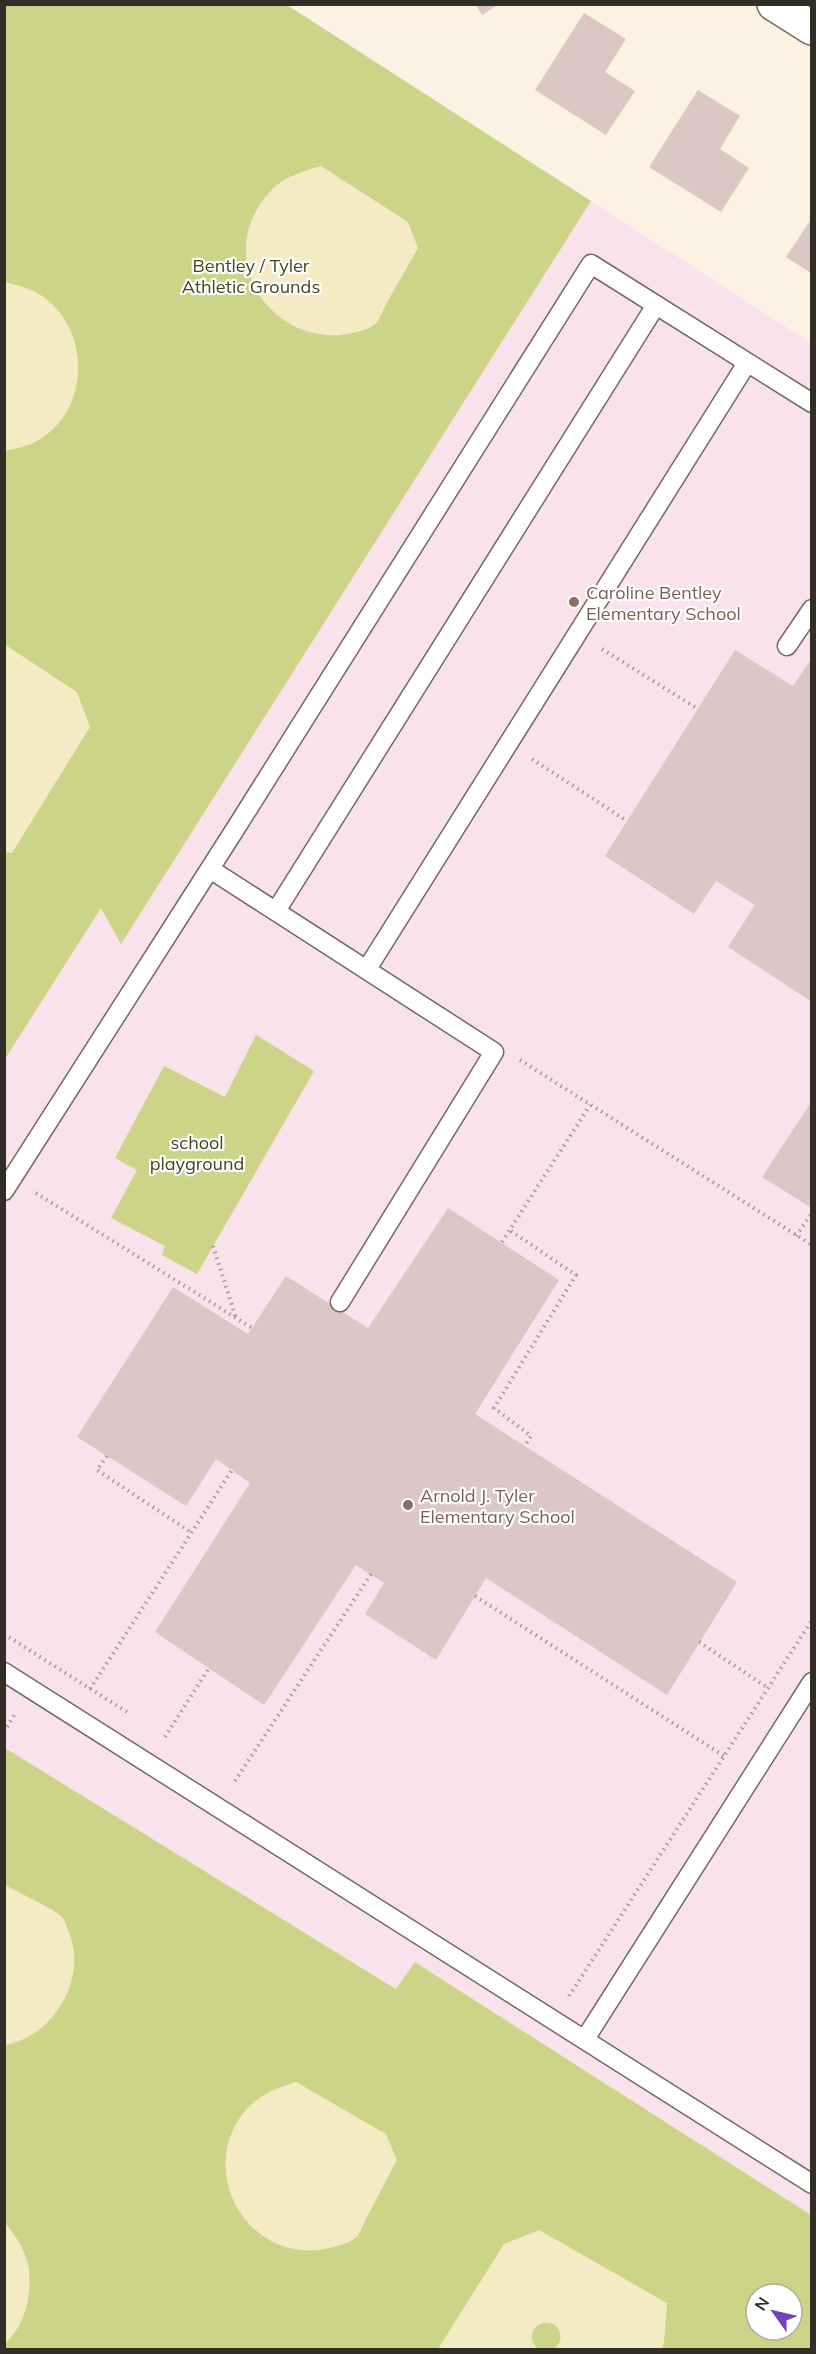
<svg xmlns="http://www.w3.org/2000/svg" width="816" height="2354" font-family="Mulish,sans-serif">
<rect width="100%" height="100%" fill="#fcf2e3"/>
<polygon fill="#fae2ed" points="591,201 811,343 811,2215 416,1962 397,1989 5,1748 4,1059 101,908 121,943"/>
<g fill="#cbd487" fill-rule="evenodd">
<polygon points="5,5 287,5 591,201 121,944 101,908 5,1059"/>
<polygon points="256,1035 314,1071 197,1274 162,1255 165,1246 111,1218 137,1170 115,1158 164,1066 225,1097"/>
<path d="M5,1748L396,1989L415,1962L811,2215V2349H5ZM756,2294H792V2330H756Z"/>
</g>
<g fill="#f4eac4">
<path d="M321,166L408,222L418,248C407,268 395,288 384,308C382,313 379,321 375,324C367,331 350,334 340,335C263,340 215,252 269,193C282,177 302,172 321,166Z"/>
<path d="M4,282C22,286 40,291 53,305C93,345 85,420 31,444C23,447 13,449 5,451Z"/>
<polygon points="4,644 77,692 90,727 12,853 4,852"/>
<path d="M5,1885C15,1891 56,1910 61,1916C65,1919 67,1928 69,1933C88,1979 53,2037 5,2045Z"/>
<path d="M296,2082L386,2134L397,2160C386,2180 376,2200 365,2221C363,2225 360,2233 357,2237C347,2245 330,2248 318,2250C244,2258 197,2168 245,2111C258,2095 277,2088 296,2082Z"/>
<path d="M5,2223C15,2235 24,2248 28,2264C33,2290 26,2326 5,2343Z"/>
<path d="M539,2230L667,2303L664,2343L662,2349H554C562,2342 563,2333 555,2325C538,2316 523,2336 538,2349H438L504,2244Z"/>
</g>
<g fill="#dbc7c3">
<polygon points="475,4 499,4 482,15"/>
<polygon points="584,13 626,39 605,72 635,91 606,135 535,90"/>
<polygon points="698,90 740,116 720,149 749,168 721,212 649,167"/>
<polygon points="812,218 812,274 786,257"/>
<polygon points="735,650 793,686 812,658 812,1002 728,947 755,905 716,881 694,914 605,856"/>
<polygon points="812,1101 812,1208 762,1177"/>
<polygon points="448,1208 559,1280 475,1414 737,1582 667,1695 486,1578 436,1660 365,1614 384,1583 356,1565 264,1705 155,1632 250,1483 216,1459 186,1506 77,1437 173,1287 248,1334 286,1276 368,1328"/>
</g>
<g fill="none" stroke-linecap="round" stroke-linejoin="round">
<g stroke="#736a5d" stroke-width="21">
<g id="service">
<polyline points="787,646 812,609"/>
<polyline points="210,869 494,1052 340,1302"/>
<polyline points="276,911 656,305"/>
<polyline points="367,969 747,363"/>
<polyline points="4,1191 234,831 591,264 812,403"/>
<polyline points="4,1672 812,2184"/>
<polyline points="585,2039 812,1682"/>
</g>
</g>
<g stroke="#736a5d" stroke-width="36">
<polyline id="minor" points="774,4 812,28"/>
</g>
<g stroke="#a39c91" stroke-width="4" stroke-dasharray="1.5 4.5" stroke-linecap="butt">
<polyline points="602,649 698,709"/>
<polyline points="532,759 627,821"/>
<polyline points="520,1060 812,1245"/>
<polyline points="36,1193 252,1328"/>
<polyline points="511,1231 576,1275 494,1408 531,1436 525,1446"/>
<polyline points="796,1236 812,1213"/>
<polyline points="502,1242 590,1105"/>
<polyline points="213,1246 236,1318"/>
<polyline points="107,1456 97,1470 192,1533"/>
<polyline points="475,1596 724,1756"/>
<polyline points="4,1634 127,1712"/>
<polyline points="699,1642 768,1688"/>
<polyline points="90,1689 232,1470"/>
<polyline points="4,1732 16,1712"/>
<polyline points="165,1737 209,1668"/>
<polyline points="235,1781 371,1574"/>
<polyline points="569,1996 812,1620"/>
</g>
<use href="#service" stroke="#fff" stroke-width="18"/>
<use href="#minor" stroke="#fff" stroke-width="33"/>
</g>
<g fill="#8d6e63" stroke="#fff" stroke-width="2">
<circle cx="574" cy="602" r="6"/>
<circle cx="408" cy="1505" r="6"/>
</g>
<g text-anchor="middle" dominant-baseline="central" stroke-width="4.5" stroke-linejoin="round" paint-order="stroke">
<g font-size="18" fill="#42461d" stroke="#fff">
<text x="251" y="265">Bentley / Tyler<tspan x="251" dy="21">Athletic Grounds</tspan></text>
<text x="197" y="1142">school<tspan x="197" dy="21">playground</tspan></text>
</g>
<g font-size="18" fill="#785e54" stroke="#fff" text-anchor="start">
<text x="586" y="592">Caroline Bentley<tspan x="586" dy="21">Elementary School</tspan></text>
<text x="420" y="1495">Arnold J. Tyler<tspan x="420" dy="21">Elementary School</tspan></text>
</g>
</g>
<rect width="816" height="2354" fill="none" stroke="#312e28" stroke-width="12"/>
<g transform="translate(774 2312) rotate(304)"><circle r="28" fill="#ffffff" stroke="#adaba9" stroke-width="1.5"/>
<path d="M0-4.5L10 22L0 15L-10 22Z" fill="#7341b8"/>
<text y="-9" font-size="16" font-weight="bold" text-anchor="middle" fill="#312e28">N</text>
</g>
</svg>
